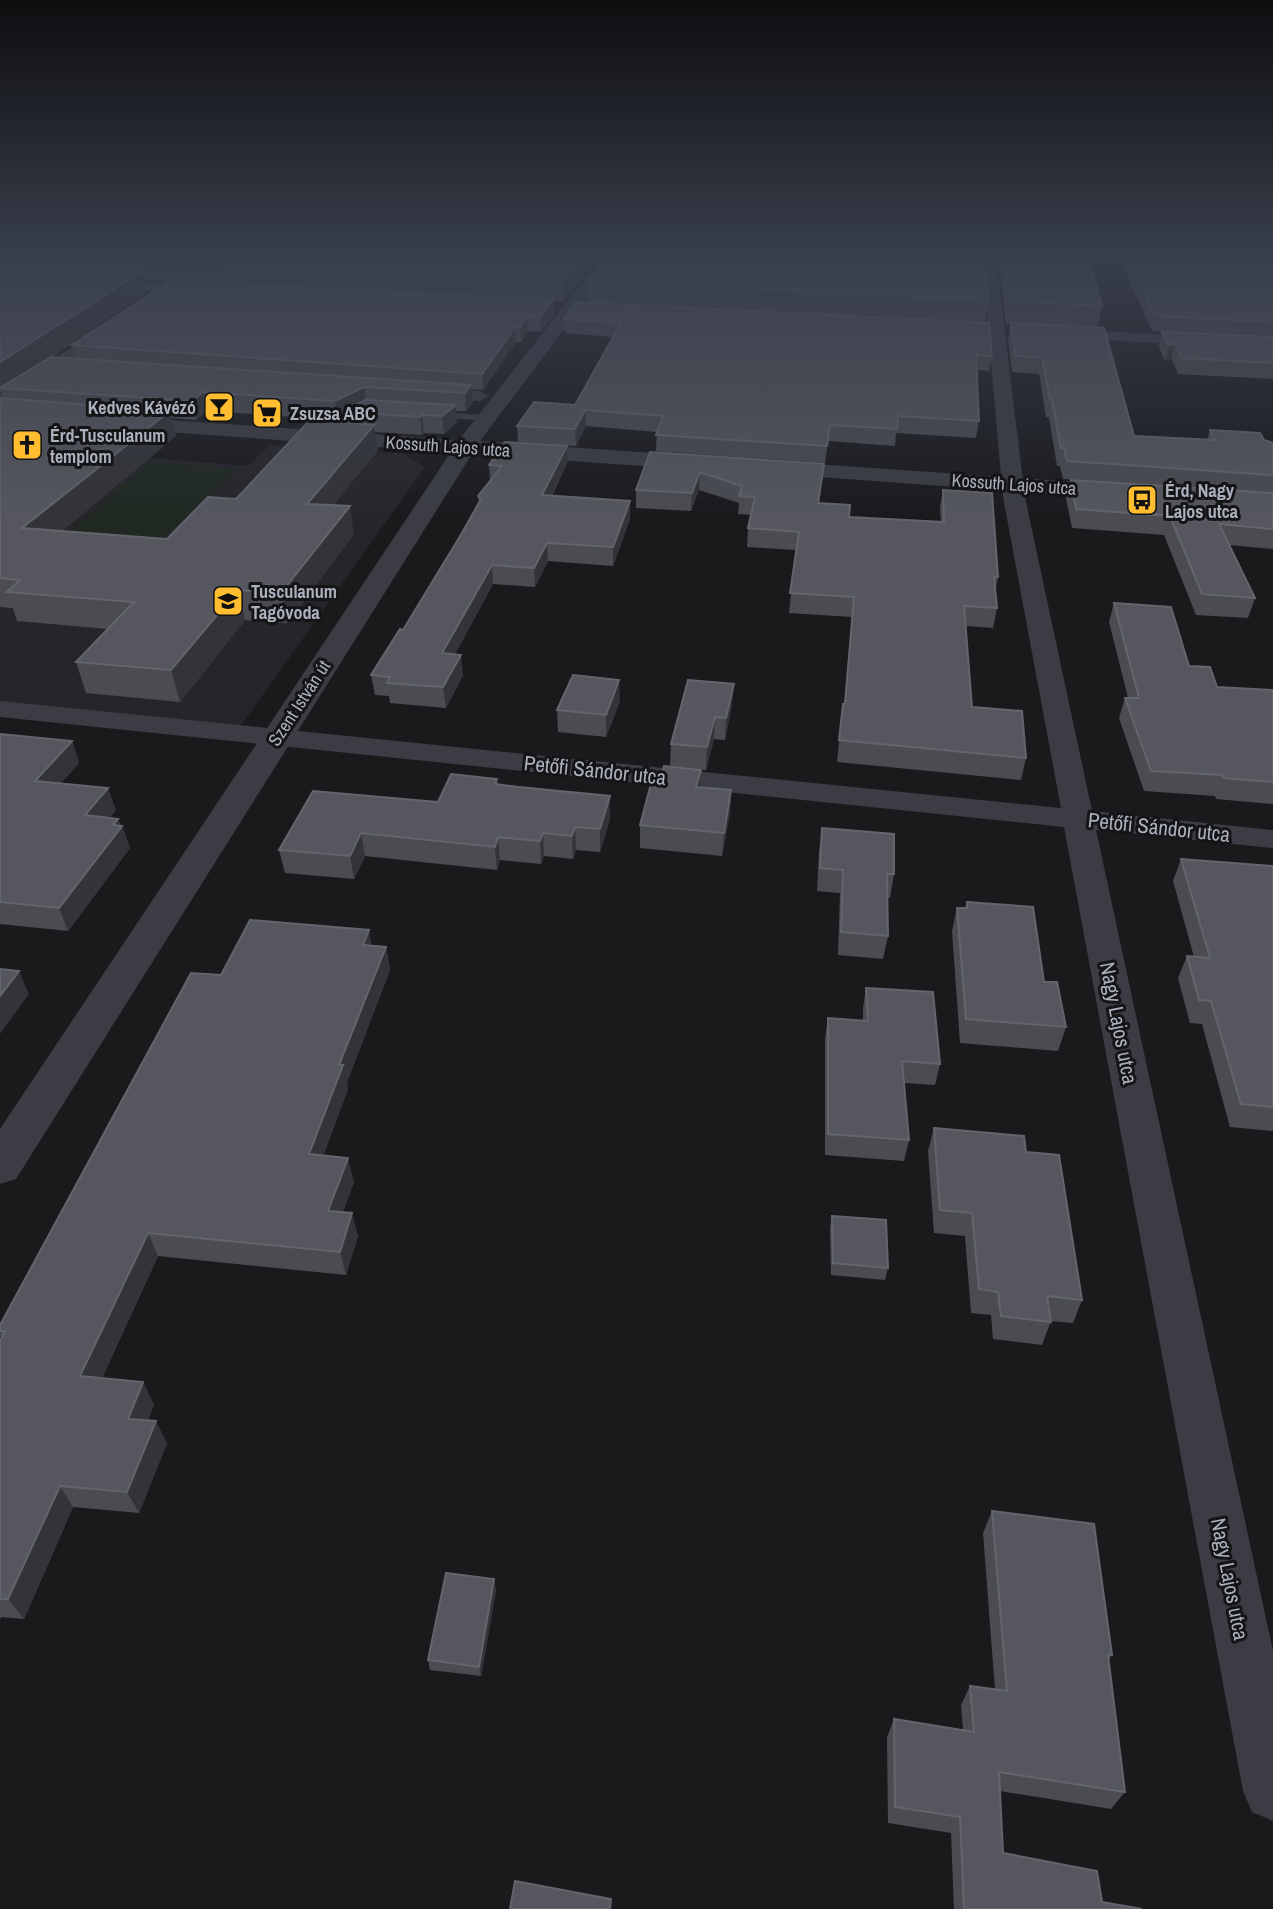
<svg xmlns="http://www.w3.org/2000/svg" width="1273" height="1909" font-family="'Archivo Narrow',sans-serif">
<rect width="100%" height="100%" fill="#1a1a1d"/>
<polygon fill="#26262a" points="270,445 404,454 425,467 235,734 0,709 0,534 53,538 150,458 248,466"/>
<polygon fill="#1f2821" points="149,462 237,469 161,539 68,533"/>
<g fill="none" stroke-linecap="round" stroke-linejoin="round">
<polygon fill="#3c3d44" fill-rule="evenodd" points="430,412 489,415 494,418 489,421 433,417 430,416"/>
<g fill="#3c3d44" fill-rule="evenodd">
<polygon points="981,252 995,252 1025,497 1092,811 1273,830 1273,848 1096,830 1273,1651 1273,1821 1252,1812 1243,1791 1064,827 0,717 0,701 1061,808 1003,497"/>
<polygon points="0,275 206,286 213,290 206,294 0,283"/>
<polygon points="114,320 120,322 122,325 120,328 6,406 0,407 0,394"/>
<polygon points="1059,329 1273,340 1273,350 1053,337 1051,334"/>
<polygon points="425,386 480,391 489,396 480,401 419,395 416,391"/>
</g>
<g fill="#3c3d44" fill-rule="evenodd">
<polygon points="606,252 622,252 480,441 698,456 706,458 709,463 706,468 698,470 472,454 16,1179 0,1184 0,1129 451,452 123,429 116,427 113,423 116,419 123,417 459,440"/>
<polygon points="772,461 1121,485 1129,487 1133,492 1129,497 1121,499 764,473 761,468 764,463"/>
</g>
</g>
<g fill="#4b4c52" fill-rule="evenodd">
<path d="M0,252H603L564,301L553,300L554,315L541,332L528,331L521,342H516L483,390L471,389L473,403L466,411H456L457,422L444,434L424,433L422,435L375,432L378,450L333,505L354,534L287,623L245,620L180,702L86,693L76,662L108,629L17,621L13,608L0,607V398L3,399L0,391ZM143,280L168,281L72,345L76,359L50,358L146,293ZM207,411L338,420L343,417L344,423L236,499L167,539L62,531L176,436L172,418L196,420Z"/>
<polygon points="610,252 716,252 715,255 989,300 985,322 588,302 587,281"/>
<polygon points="998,252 1087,252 1102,306 1097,328 1134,436 1207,440 1210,430 1264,440 1273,443 1273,549 1229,545 1255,598 1248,618 1196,615 1164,535 1072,528 1066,498 1071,480 1081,480 1063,479 1060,466 1057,466 1049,417 1046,417 1039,374 1012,372 1008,339 1011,324 1006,323"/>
<polygon points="1116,252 1273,252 1273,379 1178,374 1171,358 1165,361 1159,347 1162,332 1152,331"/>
<polygon points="564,319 992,356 989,371 977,370 979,421 976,438 896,433 895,446 828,441 825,463 656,451 657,432 586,426 576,446 518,442 517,426 575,405 613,337 565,333"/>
<polygon points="567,446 567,463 552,496 630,519 613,566 548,561 535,587 493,584 455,654 463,675 446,708 390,703 389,696 375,695 371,675 403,630 479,503 478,496 490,481 489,465"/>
<polygon points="650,452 824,464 819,503 849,517 941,522 940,508 943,490 998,577 995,592 997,608 993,628 966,626 972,707 1026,758 1021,780 837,762 843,704 844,704 852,617 789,613 796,550 747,547 748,528 751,515 738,514 739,503 699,490 691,511 636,508 636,490"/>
<polygon points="1114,603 1189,666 1217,687 1273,690 1273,804 1216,799 1215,796 1144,791 1119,718 1125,698 1128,698 1109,622"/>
<polygon points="620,701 606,737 558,732 557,710"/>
<polygon points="732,705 725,740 714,739 706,770 670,766 671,744"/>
<polygon points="0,734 72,741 79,763 61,783 116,810 109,818 118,819 121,826 122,826 130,848 68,931 0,924"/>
<polygon points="497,779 498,784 610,796 610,819 600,852 576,850 573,859 544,856 541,864 500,860 497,870 365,856 354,879 285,873 279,850 438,802"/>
<polygon points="700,787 731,790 730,813 722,856 640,848 640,825"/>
<polygon points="822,828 894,874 890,898 887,897 888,936 883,959 838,955 840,893 817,891 819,851"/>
<polygon points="1181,859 1273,866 1273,1131 1230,1127 1202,1024 1190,1023 1178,978 1187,956 1194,957 1173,881"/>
<polygon points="967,902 1044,982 1066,1027 1058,1051 960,1043 952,931 957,908 965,908"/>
<polygon points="372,946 386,947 390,970 347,1082 348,1089 323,1156 354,1182 342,1212 358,1236 346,1275 158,1256 102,1378 154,1404 148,1420 167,1443 139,1513 73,1507 24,1619 1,1617 0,1620 0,1341 1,1338 0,1335 0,1325 221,975"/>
<polygon points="866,988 940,1064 935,1085 904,1083 909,1140 904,1161 825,1155 825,1039 828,1018 863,1021 863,1008"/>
<polygon points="934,1128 1026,1152 1082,1300 1073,1323 1051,1321 1042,1345 993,1339 991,1315 971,1313 965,1236 934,1233 928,1151"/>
<polygon points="832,1216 888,1268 885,1280 831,1275 830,1228"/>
<polygon points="992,1511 1112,1655 1108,1661 1125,1792 1111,1809 1000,1791 1003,1853 1102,1902 1142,1909 954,1909 951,1833 888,1823 887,1737 894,1719 963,1730 961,1705 970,1686 995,1690 983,1533"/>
<polygon points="494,1579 496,1590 481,1676 430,1670 428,1660"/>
</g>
<g fill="#333438">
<polygon points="586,252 603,252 564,301 564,280"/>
<polygon points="141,272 146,293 3,389 0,388 0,362"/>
<polygon points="553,300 554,315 541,332 540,317"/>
<polygon points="527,316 528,331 521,342 520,327"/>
<polygon points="515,327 516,342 483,390 482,374"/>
<polygon points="1175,343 1171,358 1165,361 1169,345"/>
<polygon points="471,385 473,403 466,411 465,393"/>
<polygon points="364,387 366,405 343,412 343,417 338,420 335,401"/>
<polygon points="203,392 207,411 196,420 192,401"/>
<polygon points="456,405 457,422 444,434 442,416"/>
<polygon points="585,410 586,426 576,446 575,429"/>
<polygon points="170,411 176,436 32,556 22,528"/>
<polygon points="422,415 424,433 422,435 420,417"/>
<polygon points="374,425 378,450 312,532 307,504"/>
<polygon points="567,446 567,463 543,513 542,495"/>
<polygon points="700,472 699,490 691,511 692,493"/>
<polygon points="630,501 630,519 613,566 613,547"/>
<polygon points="350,506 354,534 287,623 281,593"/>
<polygon points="547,543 548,561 535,587 534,568"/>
<polygon points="492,565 493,584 445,673 442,653"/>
<polygon points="238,590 245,620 180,702 171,670"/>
<polygon points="461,655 463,675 446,708 443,687"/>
<polygon points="619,680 620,701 606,737 606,715"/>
<polygon points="734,684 732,705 725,740 726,718"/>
<polygon points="715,717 714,739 706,770 707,747"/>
<polygon points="72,741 79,763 43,803 35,781"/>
<polygon points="701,770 700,792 696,787"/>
<polygon points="108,788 116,810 93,838 85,815"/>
<polygon points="731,790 730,813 722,856 724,833"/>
<polygon points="610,796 610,819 600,852 600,829"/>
<polygon points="118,819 121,827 122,826 130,848 68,931 59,908"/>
<polygon points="575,827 576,850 573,859 572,836"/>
<polygon points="361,833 365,856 354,879 350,856"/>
<polygon points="543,833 544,856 541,864 540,841"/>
<polygon points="498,837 500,860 497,870 495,847"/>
<polygon points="369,930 373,953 363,945"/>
<polygon points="386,947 390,970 347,1082 348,1089 315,1178 309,1154 339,1065"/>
<polygon points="19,971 29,994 0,1034 0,996"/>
<polygon points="348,1158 354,1182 335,1235 328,1211"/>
<polygon points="352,1213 358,1236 346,1275 340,1252"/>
<polygon points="148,1233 158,1256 92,1399 80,1376"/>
<polygon points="143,1382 154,1404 139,1440 128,1419"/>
<polygon points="156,1421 167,1443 139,1513 127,1492"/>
<polygon points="60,1486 73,1507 24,1619 8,1599"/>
<polygon points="494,1579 496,1590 481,1676 479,1667"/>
</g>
<g fill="#56575e" stroke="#63656c" stroke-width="2">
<polygon points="0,252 586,252 564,280 0,253"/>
<polygon points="610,252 710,252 708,255 785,258 786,252 984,252 989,300 587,281"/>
<polygon points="1004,252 1087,252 1102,306 1010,301"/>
<polygon points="1125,252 1273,252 1273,322 1155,316"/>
<polygon points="0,265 141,272 0,362"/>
<polygon points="170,281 553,300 540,317 527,316 520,327 515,327 482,374 72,345"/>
<polygon points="577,302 989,323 992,356 976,355 979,421 898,416 897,429 830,425 827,446 656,435 663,416 585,410 575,429 517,426 534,402 575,405 621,323 564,319"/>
<polygon points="1011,323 1104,328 1134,436 1214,440 1210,430 1260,433 1264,440 1273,443 1273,475 1067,461 1064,448 1061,448 1052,400 1050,400 1042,358 1015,356"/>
<polygon points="1162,332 1273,337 1273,363 1182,358 1175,343 1169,345"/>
<polygon points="51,357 471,385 465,393 364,387 335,401 203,392 192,401 0,388"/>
<polygon points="0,398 170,411 22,528 167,539 208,497 236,499 310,420 374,425 307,504 350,506 281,593 238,590 171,670 76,662 134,602 7,592 20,580 0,578"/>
<polygon points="365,400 456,405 442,416 422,415 420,417 343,412"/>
<polygon points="505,442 567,446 542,495 630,501 613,547 547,543 534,568 492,565 442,653 461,655 443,687 387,683 390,677 371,675 400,629 403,630 462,533 481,499 478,496 502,466 489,465"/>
<polygon points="650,452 824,464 818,503 850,505 849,517 944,522 943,490 992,493 998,577 994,577 997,608 964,606 972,707 1022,711 1026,758 839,740 843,704 845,704 854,597 790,593 799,532 748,528 755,497 739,496 742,486 700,472 692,493 636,490"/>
<polygon points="1071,480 1273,493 1273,529 1219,524 1255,598 1202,594 1170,516 1076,509"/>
<polygon points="1114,603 1171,607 1189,666 1210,667 1217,687 1273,690 1273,782 1224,778 1222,775 1151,771 1125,698 1139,698"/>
<polygon points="573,675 619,680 606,715 557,710"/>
<polygon points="688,680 734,684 726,718 715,717 707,747 671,744"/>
<polygon points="0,734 72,741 35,781 108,788 85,815 118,819 113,825 122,826 59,908 0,902"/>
<polygon points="664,766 701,770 696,787 731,790 724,833 640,825 653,776 661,777"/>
<polygon points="451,774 497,779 495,784 518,787 610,796 600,829 575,827 572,836 543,833 540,841 498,837 495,847 361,833 350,856 279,850 313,791 438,802"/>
<polygon points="822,828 894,834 894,874 887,874 888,936 841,932 843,870 820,868"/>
<polygon points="1181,859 1273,866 1273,1107 1241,1104 1211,1001 1199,1000 1187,956 1210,958"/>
<polygon points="967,902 1033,907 1044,982 1057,982 1066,1027 966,1019 957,908 967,908"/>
<polygon points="250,920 369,930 363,945 386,947 339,1065 343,1065 309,1154 348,1158 328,1211 352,1213 340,1252 148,1233 80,1376 143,1382 128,1419 156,1421 127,1492 60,1486 8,1599 0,1599 0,1341 5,1331 0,1331 0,1325 191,973 221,975"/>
<polygon points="0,969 19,971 0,996"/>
<polygon points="866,988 933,992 940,1064 902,1061 909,1140 828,1134 828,1018 868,1021"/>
<polygon points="934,1128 1024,1136 1026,1152 1059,1155 1082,1300 1047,1296 1051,1322 1001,1316 998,1292 979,1289 972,1213 940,1210"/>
<polygon points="832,1216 886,1220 888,1268 833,1263"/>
<polygon points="992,1511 1094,1524 1112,1655 1108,1655 1125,1792 999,1772 1003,1853 1097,1871 1102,1902 1142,1909 964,1909 960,1817 895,1807 894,1719 974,1732 970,1686 1007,1691"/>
<polygon points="446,1573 494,1579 479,1667 428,1660"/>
<polygon points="515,1881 611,1899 610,1909 510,1909"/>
</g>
<linearGradient id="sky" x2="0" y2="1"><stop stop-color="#0e0e10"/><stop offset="0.49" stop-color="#383e4c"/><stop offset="1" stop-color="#383e4c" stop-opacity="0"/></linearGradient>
<rect width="1273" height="519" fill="url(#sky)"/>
<defs>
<g id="bar-square" transform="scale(1.575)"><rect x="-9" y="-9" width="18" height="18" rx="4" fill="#ffbd2f" stroke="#151518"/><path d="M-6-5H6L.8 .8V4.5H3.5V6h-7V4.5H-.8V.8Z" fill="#111"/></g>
<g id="supermarket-square" transform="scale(1.575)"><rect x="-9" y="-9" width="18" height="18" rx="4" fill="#ffbd2f" stroke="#151518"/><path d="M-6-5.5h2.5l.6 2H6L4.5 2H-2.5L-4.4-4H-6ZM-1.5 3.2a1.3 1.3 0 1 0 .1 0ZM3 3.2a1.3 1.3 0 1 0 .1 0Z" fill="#111"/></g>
<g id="church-square" transform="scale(1.575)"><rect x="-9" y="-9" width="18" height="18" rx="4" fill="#ffbd2f" stroke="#151518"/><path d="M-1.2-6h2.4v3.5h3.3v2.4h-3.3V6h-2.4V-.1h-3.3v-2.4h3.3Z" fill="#111"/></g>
<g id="bus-square" transform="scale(1.575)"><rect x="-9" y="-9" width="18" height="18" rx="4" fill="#ffbd2f" stroke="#151518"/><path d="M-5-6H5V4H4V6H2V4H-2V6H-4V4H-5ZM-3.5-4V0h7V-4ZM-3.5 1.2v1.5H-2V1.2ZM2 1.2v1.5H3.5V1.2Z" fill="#111"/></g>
<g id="school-square" transform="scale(1.575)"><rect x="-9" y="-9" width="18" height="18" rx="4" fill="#ffbd2f" stroke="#151518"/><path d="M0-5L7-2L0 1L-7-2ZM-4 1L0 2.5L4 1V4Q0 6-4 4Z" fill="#111"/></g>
</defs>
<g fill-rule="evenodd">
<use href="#bar-square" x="219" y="407"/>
<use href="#supermarket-square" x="267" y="413"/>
<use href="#church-square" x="27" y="445"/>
<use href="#bus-square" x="1142" y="500"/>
<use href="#school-square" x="228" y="601"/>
</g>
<g text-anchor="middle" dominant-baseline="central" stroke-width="6" stroke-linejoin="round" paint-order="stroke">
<g font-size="18" font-weight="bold" fill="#abb0bd" stroke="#151518" text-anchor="start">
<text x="196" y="407" text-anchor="end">Kedves Kávézó</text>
<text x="290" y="413">Zsuzsa ABC</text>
<text x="50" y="435">Érd-Tusculanum<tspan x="50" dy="21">templom</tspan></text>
<text x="1165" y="490">Érd, Nagy<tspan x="1165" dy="21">Lajos utca</tspan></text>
<text x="251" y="591">Tusculanum<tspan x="251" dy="21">Tagóvoda</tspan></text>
</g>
<g font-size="18" fill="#abb0bd" stroke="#151518">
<text transform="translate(448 446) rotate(4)">Kossuth Lajos utca</text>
<text transform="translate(1014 484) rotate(4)">Kossuth Lajos utca</text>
<text transform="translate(299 703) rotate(-57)">Szent István út</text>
</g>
<g font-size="21" fill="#abb0bd" stroke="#151518">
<text transform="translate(595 770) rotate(6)">Petőfi Sándor utca</text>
<text transform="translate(1159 827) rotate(6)">Petőfi Sándor utca</text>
<text transform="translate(1119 1023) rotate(79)">Nagy Lajos utca</text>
<text transform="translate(1230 1579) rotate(79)">Nagy Lajos utca</text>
</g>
</g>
</svg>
